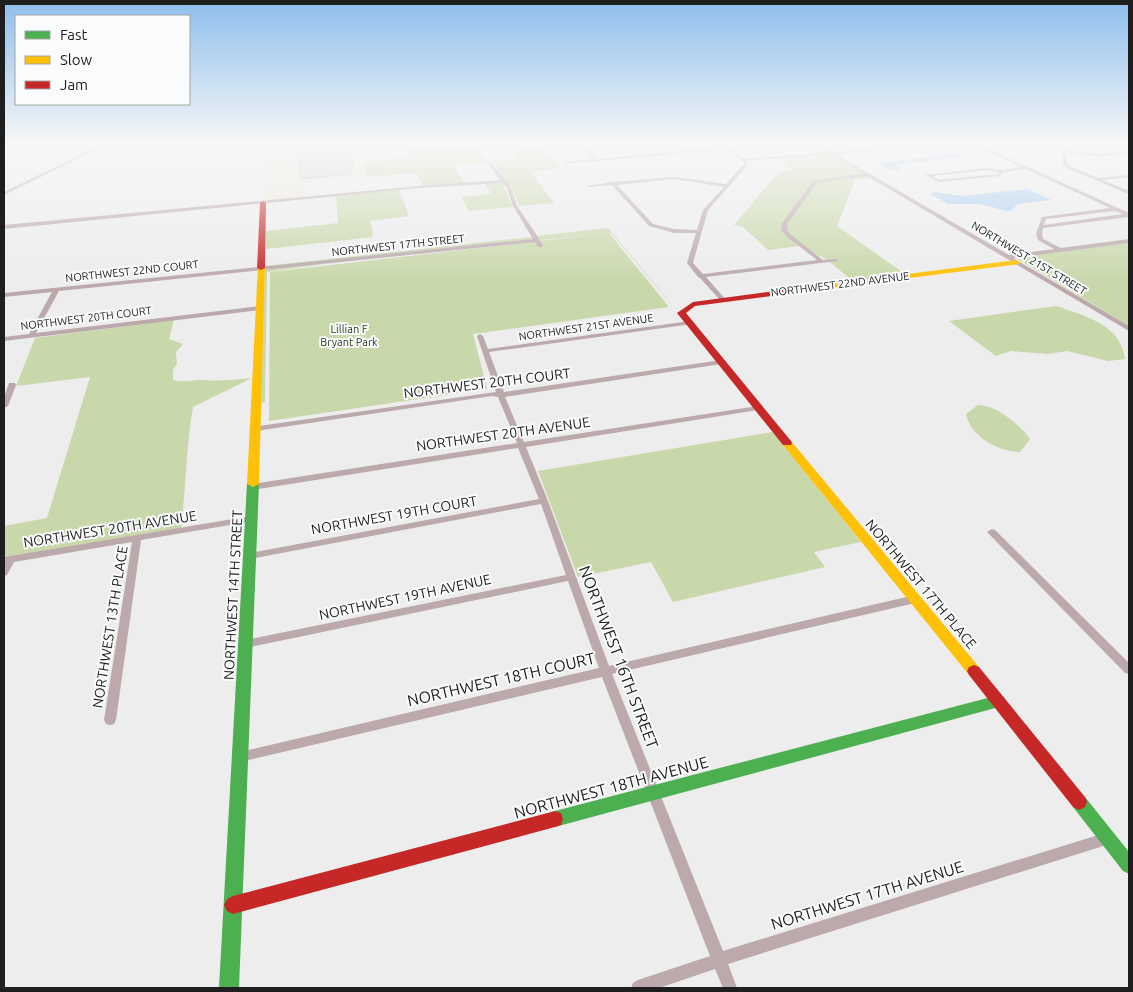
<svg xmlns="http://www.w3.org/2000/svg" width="1133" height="992" font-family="Ubuntu,sans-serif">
<rect width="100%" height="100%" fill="#ededed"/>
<polygon fill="#ece8db" points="267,143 357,143 367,177 303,183 303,198 264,202"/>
<g fill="#c9d8ab">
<polygon points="405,143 474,143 487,162 519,159 513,150 542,147 561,168 531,172 554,203 519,206 512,188 492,162 454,165 464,183 422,186 417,173 367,177 363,162 411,157"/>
<polygon points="829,152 872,178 855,180 837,226 905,274 853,281 826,259 800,246 768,250 743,227 734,225 772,180 782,171 793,169 776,158"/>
<polygon points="502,182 513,207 468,211 462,197 491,194 485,183"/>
<polygon points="399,190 409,216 371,221 373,237 266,249 266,231 338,223 336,196"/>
<polygon points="608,228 669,301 672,305 611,233 540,240 537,236"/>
<polygon points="609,233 669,307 473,334 487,389 269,421 270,272"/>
<polygon points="531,237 533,239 265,267 265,266"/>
<polygon points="1129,242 1129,326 1016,258 1021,256"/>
<polygon points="333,263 267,272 265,402 261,403 265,270"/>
<path d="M1056,306C1085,316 1121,324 1125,359L1108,361L1067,351L1048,354L1011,351L996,356L949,321Z"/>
<path d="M174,320L169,339L183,344L176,352L177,364L173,370V380C184,383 190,380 200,380C218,381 235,380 252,378L193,407C186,447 186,488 181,528L4,557V526L47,518L90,377L16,386L35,338Z"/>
<path d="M978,405C995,404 1020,425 1030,439L1020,452C997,451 971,437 966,414Z"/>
<polygon points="773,432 861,542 814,552 825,567 673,602 651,562 578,577 538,471"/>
</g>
<g fill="#a8ccf1">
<polygon points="959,153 967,156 896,165 900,171 891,170 878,163"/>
<polygon points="1028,189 1051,200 1018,204 1011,211 1007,211 980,204 948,204 930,194 935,192 962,196"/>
</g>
<polygon fill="#d3d3d3" stroke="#bebebd" points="298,143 345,143 347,154 351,153 354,165 350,166 352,174 301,179"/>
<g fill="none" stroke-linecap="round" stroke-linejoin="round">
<g fill="#bca9ac" fill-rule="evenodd">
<polygon points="105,143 110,143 4,195 4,192"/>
<path d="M578,143H582L597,159L723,147L721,145L723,144L746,159L827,152L813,143H818L832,152L953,143L951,144L836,154L1009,255L1054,249L1038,240L1036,234L1042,217L1110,208L1026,169L1003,172L1000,176L939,182L925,175L987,168L1001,170L1021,167L970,143H975L1129,213V217L1043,228L1042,234L1043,239L1061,248L1129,239V243L1013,258L1129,326V331L867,176L817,183L788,223L787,230L790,234L823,260L837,259V261L706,277L726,300L721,301L700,278L698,277L687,263L696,233H674L649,226L612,185L588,187L586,186L613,182L675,177L726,184L744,164L743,161L727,149L564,164L566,162L593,159ZM831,154L863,173L813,181L782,223L781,230L786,236L817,260L703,274L693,263L708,210L748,165L747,161ZM987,170L998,172V174L940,180L932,176ZM675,179L724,187L703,210L697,230L674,229L653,224L617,185ZM1115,211L1123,214L1044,225L1046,219Z"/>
<polygon points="1063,143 1067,143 1067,150 1097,154 1129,152 1129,154 1097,156 1067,153 1067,164 1070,166 1098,178 1129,175 1129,177 1103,180 1129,191 1129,194 1066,168 1063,164"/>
<polygon points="490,162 507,181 511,188 517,206 540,240 543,246 542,247 538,247 535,242 59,291 36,333 260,306 263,308 260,310 4,341 4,337 29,334 52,292 4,297 4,293 533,239 513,206 507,188 502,183 419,188 4,229 4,225 419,186 500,180 488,163"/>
<polygon points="690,321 693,323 692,324 489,352 504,392 721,360 725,362 721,364 505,397 524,442 758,406 762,408 758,410 526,447 548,501 609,666 915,595 919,596 920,599 919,602 915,603 612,674 723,951 1108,832 1113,833 1115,838 1113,843 728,964 737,988 723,988 715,969 659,988 631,988 633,983 638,980 710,956 602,677 240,762 236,761 234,757 236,753 240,752 599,668 568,581 245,648 241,647 240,644 241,641 245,640 566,575 541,504 250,559 247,558 245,556 247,554 250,553 539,499 518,448 253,490 249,487 253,484 517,443 498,397 492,396 256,431 253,431 252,429 253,427 496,392 477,336 480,334 483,336 488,349"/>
<polygon points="9,383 15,383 16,385 8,406 4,408 4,397"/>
<polygon points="251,516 254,517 256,519 254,521 141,540 116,720 114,724 110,725 106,724 104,720 132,542 14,562 7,575 4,576 4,557"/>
<polygon points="992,529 995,530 1129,663 1129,674 1125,673 989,534 987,532"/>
</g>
<g fill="#4caf50" fill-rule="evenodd">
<polygon points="253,481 259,484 239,988 219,988 247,484"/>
<polygon points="999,695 1004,697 1006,701 1004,705 999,707 555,827 549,825 547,819 549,813 555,811"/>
<polygon points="1079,794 1085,797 1129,852 1129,874 1123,871 1073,807 1071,802 1073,797"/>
</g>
<g fill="#ffc107" fill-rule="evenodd">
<polygon points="1016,260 1020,262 1019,264 791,293 787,291 791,289"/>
<polygon points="258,266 265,268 259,484 253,487 247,484"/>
<polygon points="787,440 791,441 979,667 981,671 979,675 974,677 969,675 783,445 782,443 783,441"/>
</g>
<g fill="#c62828" fill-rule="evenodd">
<polygon points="263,201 266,203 265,268 261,270 257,268 260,203"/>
<polygon points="791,289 794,289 794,293 695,306 686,313 791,441 792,443 791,445 783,445 677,313 693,302"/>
<polygon points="974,665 979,667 1085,797 1087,802 1085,807 1079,810 1073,807 969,675 967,671 969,667"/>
<polygon points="555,811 561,813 563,819 561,825 555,827 233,914 227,911 224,905 227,899 233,896"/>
</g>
</g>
<linearGradient id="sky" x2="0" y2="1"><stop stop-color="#8ebeec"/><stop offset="0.51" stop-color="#f7f7f7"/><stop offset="1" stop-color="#f7f7f7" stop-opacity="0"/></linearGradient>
<rect width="1133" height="282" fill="url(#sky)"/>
<g text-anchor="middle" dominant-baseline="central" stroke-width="4" stroke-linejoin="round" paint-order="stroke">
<g font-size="11" fill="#1e1e1e" stroke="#fafbfc">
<text transform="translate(398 245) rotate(-6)">NORTHWEST 17TH STREET</text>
<text transform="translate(1029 258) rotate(31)">NORTHWEST 21ST STREET</text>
<text transform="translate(132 271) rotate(-6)">NORTHWEST 22ND COURT</text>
<text transform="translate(840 284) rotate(-7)">NORTHWEST 22ND AVENUE</text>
<text transform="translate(86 318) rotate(-7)">NORTHWEST 20TH COURT</text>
<text transform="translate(586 327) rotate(-8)">NORTHWEST 21ST AVENUE</text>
</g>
<g font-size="11" fill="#2e3915" stroke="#fafbfc">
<text x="349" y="329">Lillian F<tspan x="349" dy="13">Bryant Park</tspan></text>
</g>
<g font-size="14" fill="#1e1e1e" stroke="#fafbfc">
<text transform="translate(487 383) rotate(-7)">NORTHWEST 20TH COURT</text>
<text transform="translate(503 434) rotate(-8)">NORTHWEST 20TH AVENUE</text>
<text transform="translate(394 515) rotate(-10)">NORTHWEST 19TH COURT</text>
<text transform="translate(110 529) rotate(-9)">NORTHWEST 20TH AVENUE</text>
<text transform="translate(921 584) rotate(50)">NORTHWEST 17TH PLACE</text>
<text transform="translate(233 595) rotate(-87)">NORTHWEST 14TH STREET</text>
<text transform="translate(405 597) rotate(-12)">NORTHWEST 19TH AVENUE</text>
<text transform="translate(110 627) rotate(-81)">NORTHWEST 13TH PLACE</text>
</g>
<g font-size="16" fill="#1e1e1e" stroke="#fafbfc">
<text transform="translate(619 657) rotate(69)">NORTHWEST 16TH STREET</text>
<text transform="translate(501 679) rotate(-13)">NORTHWEST 18TH COURT</text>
<text transform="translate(611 787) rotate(-15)">NORTHWEST 18TH AVENUE</text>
<text transform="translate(867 895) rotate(-17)">NORTHWEST 17TH AVENUE</text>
</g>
</g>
<rect width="1133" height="992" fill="none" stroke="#1e1e1e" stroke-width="10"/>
<rect x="15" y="15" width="175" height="90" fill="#fafbfc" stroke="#a2a3a3"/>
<rect x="25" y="31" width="25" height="8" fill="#4caf50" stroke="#a2a3a3"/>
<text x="60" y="40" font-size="15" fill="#1e1e1e">Fast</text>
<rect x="25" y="56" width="25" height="8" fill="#ffc107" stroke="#a2a3a3"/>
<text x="60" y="65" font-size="15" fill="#1e1e1e">Slow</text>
<rect x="25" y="81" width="25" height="8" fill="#c62828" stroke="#a2a3a3"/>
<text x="60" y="90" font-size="15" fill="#1e1e1e">Jam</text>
</svg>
